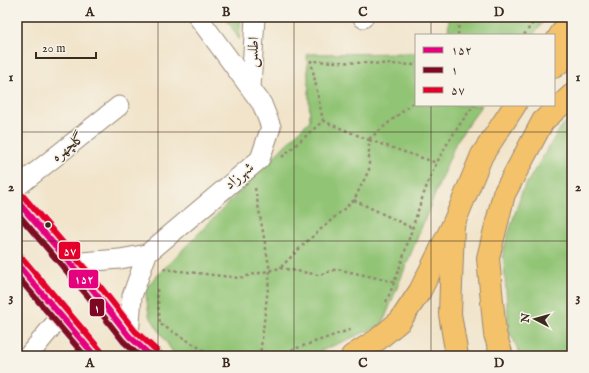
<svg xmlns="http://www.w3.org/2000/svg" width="589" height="373" font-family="'IM FELL English',Amiri,serif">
<rect width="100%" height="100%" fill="#f7f3e8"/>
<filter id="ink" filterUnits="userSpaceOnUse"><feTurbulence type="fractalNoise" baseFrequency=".025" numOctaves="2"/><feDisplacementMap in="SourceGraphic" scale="8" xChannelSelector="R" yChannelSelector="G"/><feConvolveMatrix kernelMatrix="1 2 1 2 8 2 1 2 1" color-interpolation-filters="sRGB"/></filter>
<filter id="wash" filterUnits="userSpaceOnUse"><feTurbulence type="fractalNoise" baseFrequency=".012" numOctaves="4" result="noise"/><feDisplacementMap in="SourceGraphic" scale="16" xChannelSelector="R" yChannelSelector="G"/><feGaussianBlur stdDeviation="0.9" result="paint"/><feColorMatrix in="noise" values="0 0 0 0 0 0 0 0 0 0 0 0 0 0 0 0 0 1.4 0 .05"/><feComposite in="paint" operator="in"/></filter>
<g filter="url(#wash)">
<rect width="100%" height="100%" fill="#f1e4ca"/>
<g fill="#91c475" stroke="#66774a">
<polygon points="225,17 241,17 239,40 239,39"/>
<polygon points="449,17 547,17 533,35 448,35"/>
<polygon points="416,53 416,105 482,105 456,142 382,325 318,352 304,356 180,356 174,354 149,315 145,288 310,120 307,54"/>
<polygon points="572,115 572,356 521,356 509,330 503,251 522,191 561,127"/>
</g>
</g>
<g filter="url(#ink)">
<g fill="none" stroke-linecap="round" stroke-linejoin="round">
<g stroke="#968774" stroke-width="21">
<g id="street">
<polyline points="363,18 363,17"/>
<polyline points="251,88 255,17"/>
<polyline points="17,187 119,106"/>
<polyline points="147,254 260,159 271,127 262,104 198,17"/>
<polyline points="69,263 120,259 147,254 132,296 129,336"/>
<polyline points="28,356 61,316"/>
</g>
</g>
<g stroke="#968774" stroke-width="24">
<g id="primary">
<polyline points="17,201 93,290 129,336 151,356"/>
<polyline points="17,264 95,356"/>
<polyline points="352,356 377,340 400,321 420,291 453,225"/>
</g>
</g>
<g stroke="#968774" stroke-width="24">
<g id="highway">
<polyline points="554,45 572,17"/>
<polyline points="554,67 572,52"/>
<polyline points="457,356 450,314 453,225 482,155 515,105"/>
<polyline points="502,356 495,334 488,258 504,194 543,121 572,95"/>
</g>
</g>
<g stroke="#968774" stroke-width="2.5" stroke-dasharray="3 3" stroke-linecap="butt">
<polyline points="458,35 459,17"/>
<polyline points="524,35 537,17"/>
<polyline points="369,139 416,100"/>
<polyline points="369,140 437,163"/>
<polyline points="282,157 323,121 311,61 416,65"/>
<polyline points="255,188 270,271 260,356"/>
<polyline points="354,200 412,228"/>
<polyline points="280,268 319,275 337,269 395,282"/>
<polyline points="163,269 239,278 280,268 304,244 354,200 369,170 369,140 323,121"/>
<polyline points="157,289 160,324 213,356"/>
<path d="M386,302C405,260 414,215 432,173C443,148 458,126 474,105"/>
<polyline points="274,356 352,329"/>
</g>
<use href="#street" stroke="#fff" stroke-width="19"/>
<use href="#primary" stroke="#f4c26a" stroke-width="22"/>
<use href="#highway" stroke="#f4c26a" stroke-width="22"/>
<g stroke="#f7f3e8" stroke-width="9">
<g id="bus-1">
<polyline points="17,201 93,290 129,336 151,356"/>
<polyline points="17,264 95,356"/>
</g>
</g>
<g stroke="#f7f3e8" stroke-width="9">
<g id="bus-2">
<polyline points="17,213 87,295 123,341 139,356"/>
<polyline points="17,276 85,356"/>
</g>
</g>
<g stroke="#f7f3e8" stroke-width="9">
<g id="bus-3">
<polyline points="23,196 99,285 135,331 156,350"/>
<polyline points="23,259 101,351"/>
</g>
</g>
<use href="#bus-1" stroke="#e5007d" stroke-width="6"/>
<use href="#bus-2" stroke="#7e0724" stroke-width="6"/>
<use href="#bus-3" stroke="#e4002b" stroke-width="6"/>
</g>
</g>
<path fill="none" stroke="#3b2a1e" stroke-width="1" stroke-opacity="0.55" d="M158,17V356M294,17V356M431,17V35M431,105V356M17,132H572M17,241H572"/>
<circle fill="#3b2a1e" stroke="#f7f3e8" stroke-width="1.5" cx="48" cy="225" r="3.5"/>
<g text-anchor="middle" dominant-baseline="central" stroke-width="3" stroke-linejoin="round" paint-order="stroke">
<g font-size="15" fill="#3b2a1e" stroke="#f7f3e8">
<text transform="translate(253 52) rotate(-86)">اطلس</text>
<text transform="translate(68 147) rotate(-38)">گلچهره</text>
<text transform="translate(239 176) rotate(-40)">شهرزاد</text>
</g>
</g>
<g stroke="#f7f3e8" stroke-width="1.5">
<rect x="58" y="241" width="23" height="19" rx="4" fill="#e4002b"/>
<rect x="68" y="269" width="31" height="20" rx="4" fill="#e5007d"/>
<rect x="89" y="298" width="16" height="19" rx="4" fill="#7e0724"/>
</g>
<g font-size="11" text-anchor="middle" font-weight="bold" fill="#fff">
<text x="70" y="255">۵۷</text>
<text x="84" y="283">۱۵۲</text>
<text x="97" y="312">۱</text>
</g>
<rect width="589" height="373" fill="none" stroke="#f7f3e8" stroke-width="44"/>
<rect x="415" y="34" width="140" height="72" fill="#f7f3e8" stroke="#aca397"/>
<rect x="423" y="47" width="20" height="6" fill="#e5007d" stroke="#aca397"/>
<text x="451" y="54" font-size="12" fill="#3b2a1e">۱۵۲</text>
<rect x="423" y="67" width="20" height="6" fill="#7e0724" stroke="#aca397"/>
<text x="451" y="74" font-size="12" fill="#3b2a1e">۱</text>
<rect x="423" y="87" width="20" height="6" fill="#e4002b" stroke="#aca397"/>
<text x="451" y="94" font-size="12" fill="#3b2a1e">۵۷</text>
<g transform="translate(535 319) rotate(276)" stroke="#f7f3e8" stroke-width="3" paint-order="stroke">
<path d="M0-3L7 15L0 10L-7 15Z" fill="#3b2a1e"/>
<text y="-6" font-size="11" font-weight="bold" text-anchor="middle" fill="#3b2a1e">N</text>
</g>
<path d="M36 52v6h60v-6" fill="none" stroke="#3b2a1e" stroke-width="2"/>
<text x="42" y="52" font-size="12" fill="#3b2a1e" stroke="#f7f3e8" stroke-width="3" paint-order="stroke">20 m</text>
<rect x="22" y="22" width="545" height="329" fill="none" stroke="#3b2a1e" stroke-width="1.5"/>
<g font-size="13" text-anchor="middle" font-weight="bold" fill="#3b2a1e">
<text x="90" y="16">A</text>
<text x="226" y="16">B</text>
<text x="363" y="16">C</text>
<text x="499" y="16">D</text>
<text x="11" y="81">1</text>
<text x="578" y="81">1</text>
<text x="11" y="191">2</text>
<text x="578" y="191">2</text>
<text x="11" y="301">3</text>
<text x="578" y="301">3</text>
<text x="90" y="367">A</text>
<text x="226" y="367">B</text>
<text x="363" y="367">C</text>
<text x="499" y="367">D</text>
</g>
</svg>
